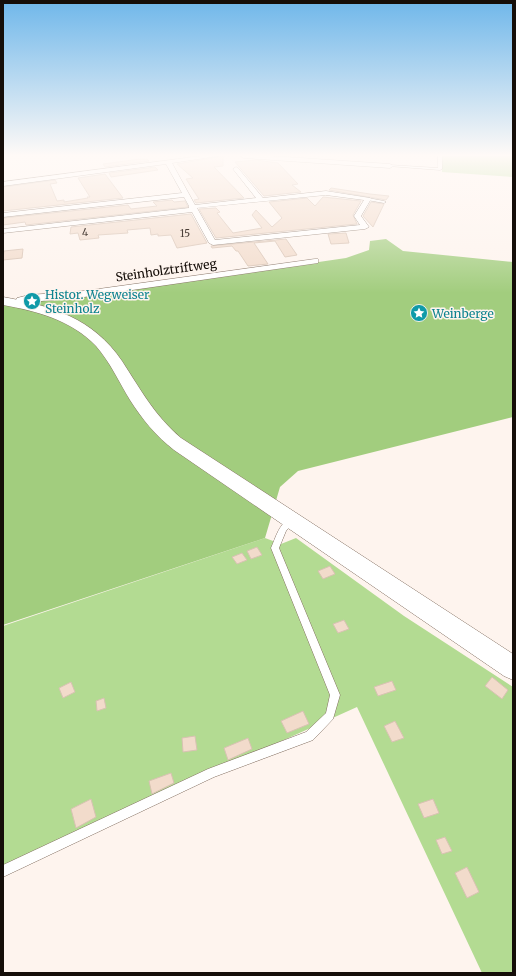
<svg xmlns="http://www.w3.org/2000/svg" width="516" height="976" font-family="Merriweather,serif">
<rect width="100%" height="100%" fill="#fef4ee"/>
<g fill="#b3db92">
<polygon points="442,156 513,156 513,177 442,172"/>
<polygon points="265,538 281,544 296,538 404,616 513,687 513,973 482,973 357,707 3,867 3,626"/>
</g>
<polygon fill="#a2cd7e" points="386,239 403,251 513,262 513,417 298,471 280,487 265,538 3,625 3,303 96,295 346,258 369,250 370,241"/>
<g fill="#f2dbcb" stroke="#d8c2b2">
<polygon points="223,156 223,166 214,167 244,198 196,203 194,200 199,199 186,179 193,178 177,164"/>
<polygon points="140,159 147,159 149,161 105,167 103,164"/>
<polygon points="256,160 278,163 298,184 292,185 301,192 264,196 235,162"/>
<polygon points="155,167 158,170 111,177 109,173"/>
<polygon points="105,174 123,198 3,211 3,187 55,180 57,183 50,184 57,201 64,200 64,202 88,198 87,197 90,197 78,178"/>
<polygon points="331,188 370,194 389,196 386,200 329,190"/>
<polygon points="323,197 361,201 353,215 357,224 216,238 199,209 216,208 220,212 217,213 233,233 262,228 252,215 256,210 272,227 282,218 269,202 307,198 315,206"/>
<polygon points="172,200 174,202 185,201 188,207 26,225 25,222 3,225 3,218 128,205 131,209 157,206 153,202"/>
<polygon points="371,202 384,204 373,227 363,216"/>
<polygon points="191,214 207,243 177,248 171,235 158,236 158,234 151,235 150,228 127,230 128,233 98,235 99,238 80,240 78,233 70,234 71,227"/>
<polygon points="346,233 349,243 331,244 328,234"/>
<polygon points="286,239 297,255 285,257 275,241 254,243 268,264 248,266 238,251 236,251 232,246 212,248 211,246"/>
<polygon points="23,249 22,258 3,260 4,251"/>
<polygon points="257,547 262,555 251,559 247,551"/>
<polygon points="242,553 247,560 237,564 232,557"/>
<polygon points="330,566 335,574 323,579 318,571"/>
<polygon points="344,620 349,629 338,633 333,624"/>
<polygon points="492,677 508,690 502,699 485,686"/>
<polygon points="392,681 396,690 378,696 374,687"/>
<polygon points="71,682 75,692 63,698 59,688"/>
<polygon points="104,698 106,708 97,711 96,701"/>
<polygon points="303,711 309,724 287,733 281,721"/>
<polygon points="395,721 404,738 392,742 384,726"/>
<polygon points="195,736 197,750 183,752 182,738"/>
<polygon points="248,738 252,749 228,760 224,748"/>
<polygon points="171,773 174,783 152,794 149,781"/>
<polygon points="91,799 96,817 76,828 71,809"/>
<polygon points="433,799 439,813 424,818 418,804"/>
<polygon points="445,837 452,851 442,854 436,840"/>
<polygon points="467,867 479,892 467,898 455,873"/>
</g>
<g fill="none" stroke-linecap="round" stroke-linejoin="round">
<g stroke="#826e60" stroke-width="1">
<g id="service">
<polygon points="438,156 442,156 442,169 440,170 388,166 390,165 438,168"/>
<polygon points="368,198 384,201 386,202 384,203 367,200"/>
<path d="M291,518L294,519L295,521L286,531L279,548L340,695L333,719L313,740L214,777L3,877V865L208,769L306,732L326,713L330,695L271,548C276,537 279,523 291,518Z"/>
</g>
</g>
<g stroke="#826e60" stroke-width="1">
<g id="minor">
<path d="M201,156H218L172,163L195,205L256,198L233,169L236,167L238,168L263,198L326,191L370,198L371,199L361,216L369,227L365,229L213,245L209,243L192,212L3,233V229L189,208V206L184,197L3,217V213L182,193L166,164L3,186V182ZM326,195L364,200L354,216L360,225L215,240L197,208Z"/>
<polygon points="241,156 271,156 390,164 393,166 390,168 244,158"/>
<polygon points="315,259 318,259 318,263 84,297 20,303 16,300 17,298 29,295 84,291"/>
</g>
</g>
<g stroke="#826e60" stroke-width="1">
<path id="secondary" d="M3,297C52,306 93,318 122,361C141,390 154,415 181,438L513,654V680L504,676L174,450C156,436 142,419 130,400C119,382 110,362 96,346C71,320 37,311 3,305Z"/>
</g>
<use href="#service" fill="#fff" fill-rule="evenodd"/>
<use href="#minor" fill="#fff" fill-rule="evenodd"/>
<use href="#secondary" fill="#fff" fill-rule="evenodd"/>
</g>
<linearGradient id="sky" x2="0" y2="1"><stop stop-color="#6fb7ea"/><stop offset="0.53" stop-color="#fffaf7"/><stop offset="1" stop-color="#fffaf7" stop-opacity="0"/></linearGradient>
<rect width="516" height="293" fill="url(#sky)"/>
<defs>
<g id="sight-disc" transform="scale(0.9)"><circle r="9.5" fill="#0f9aa8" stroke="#fef4ee"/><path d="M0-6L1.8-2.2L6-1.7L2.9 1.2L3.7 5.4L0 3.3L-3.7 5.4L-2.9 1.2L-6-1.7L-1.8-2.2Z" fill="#fff"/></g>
</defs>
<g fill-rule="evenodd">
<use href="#sight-disc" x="32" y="301"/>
<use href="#sight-disc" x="419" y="313"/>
</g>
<g text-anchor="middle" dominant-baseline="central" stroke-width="3" stroke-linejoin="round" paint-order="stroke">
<g font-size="10" fill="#4c413a">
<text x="85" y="232">4</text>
<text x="185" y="233">15</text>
</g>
<g font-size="12" fill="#150e09" stroke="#fef4ee">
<text transform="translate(166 270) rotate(-8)">Steinholztriftweg</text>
</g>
<g font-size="12" fill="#0d838f" stroke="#fef4ee" text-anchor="start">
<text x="45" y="294">Histor. Wegweiser<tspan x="45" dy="14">Steinholz</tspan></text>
<text x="432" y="313">Weinberge</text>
</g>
</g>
<rect width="516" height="976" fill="none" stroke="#150e09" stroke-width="8"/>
</svg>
